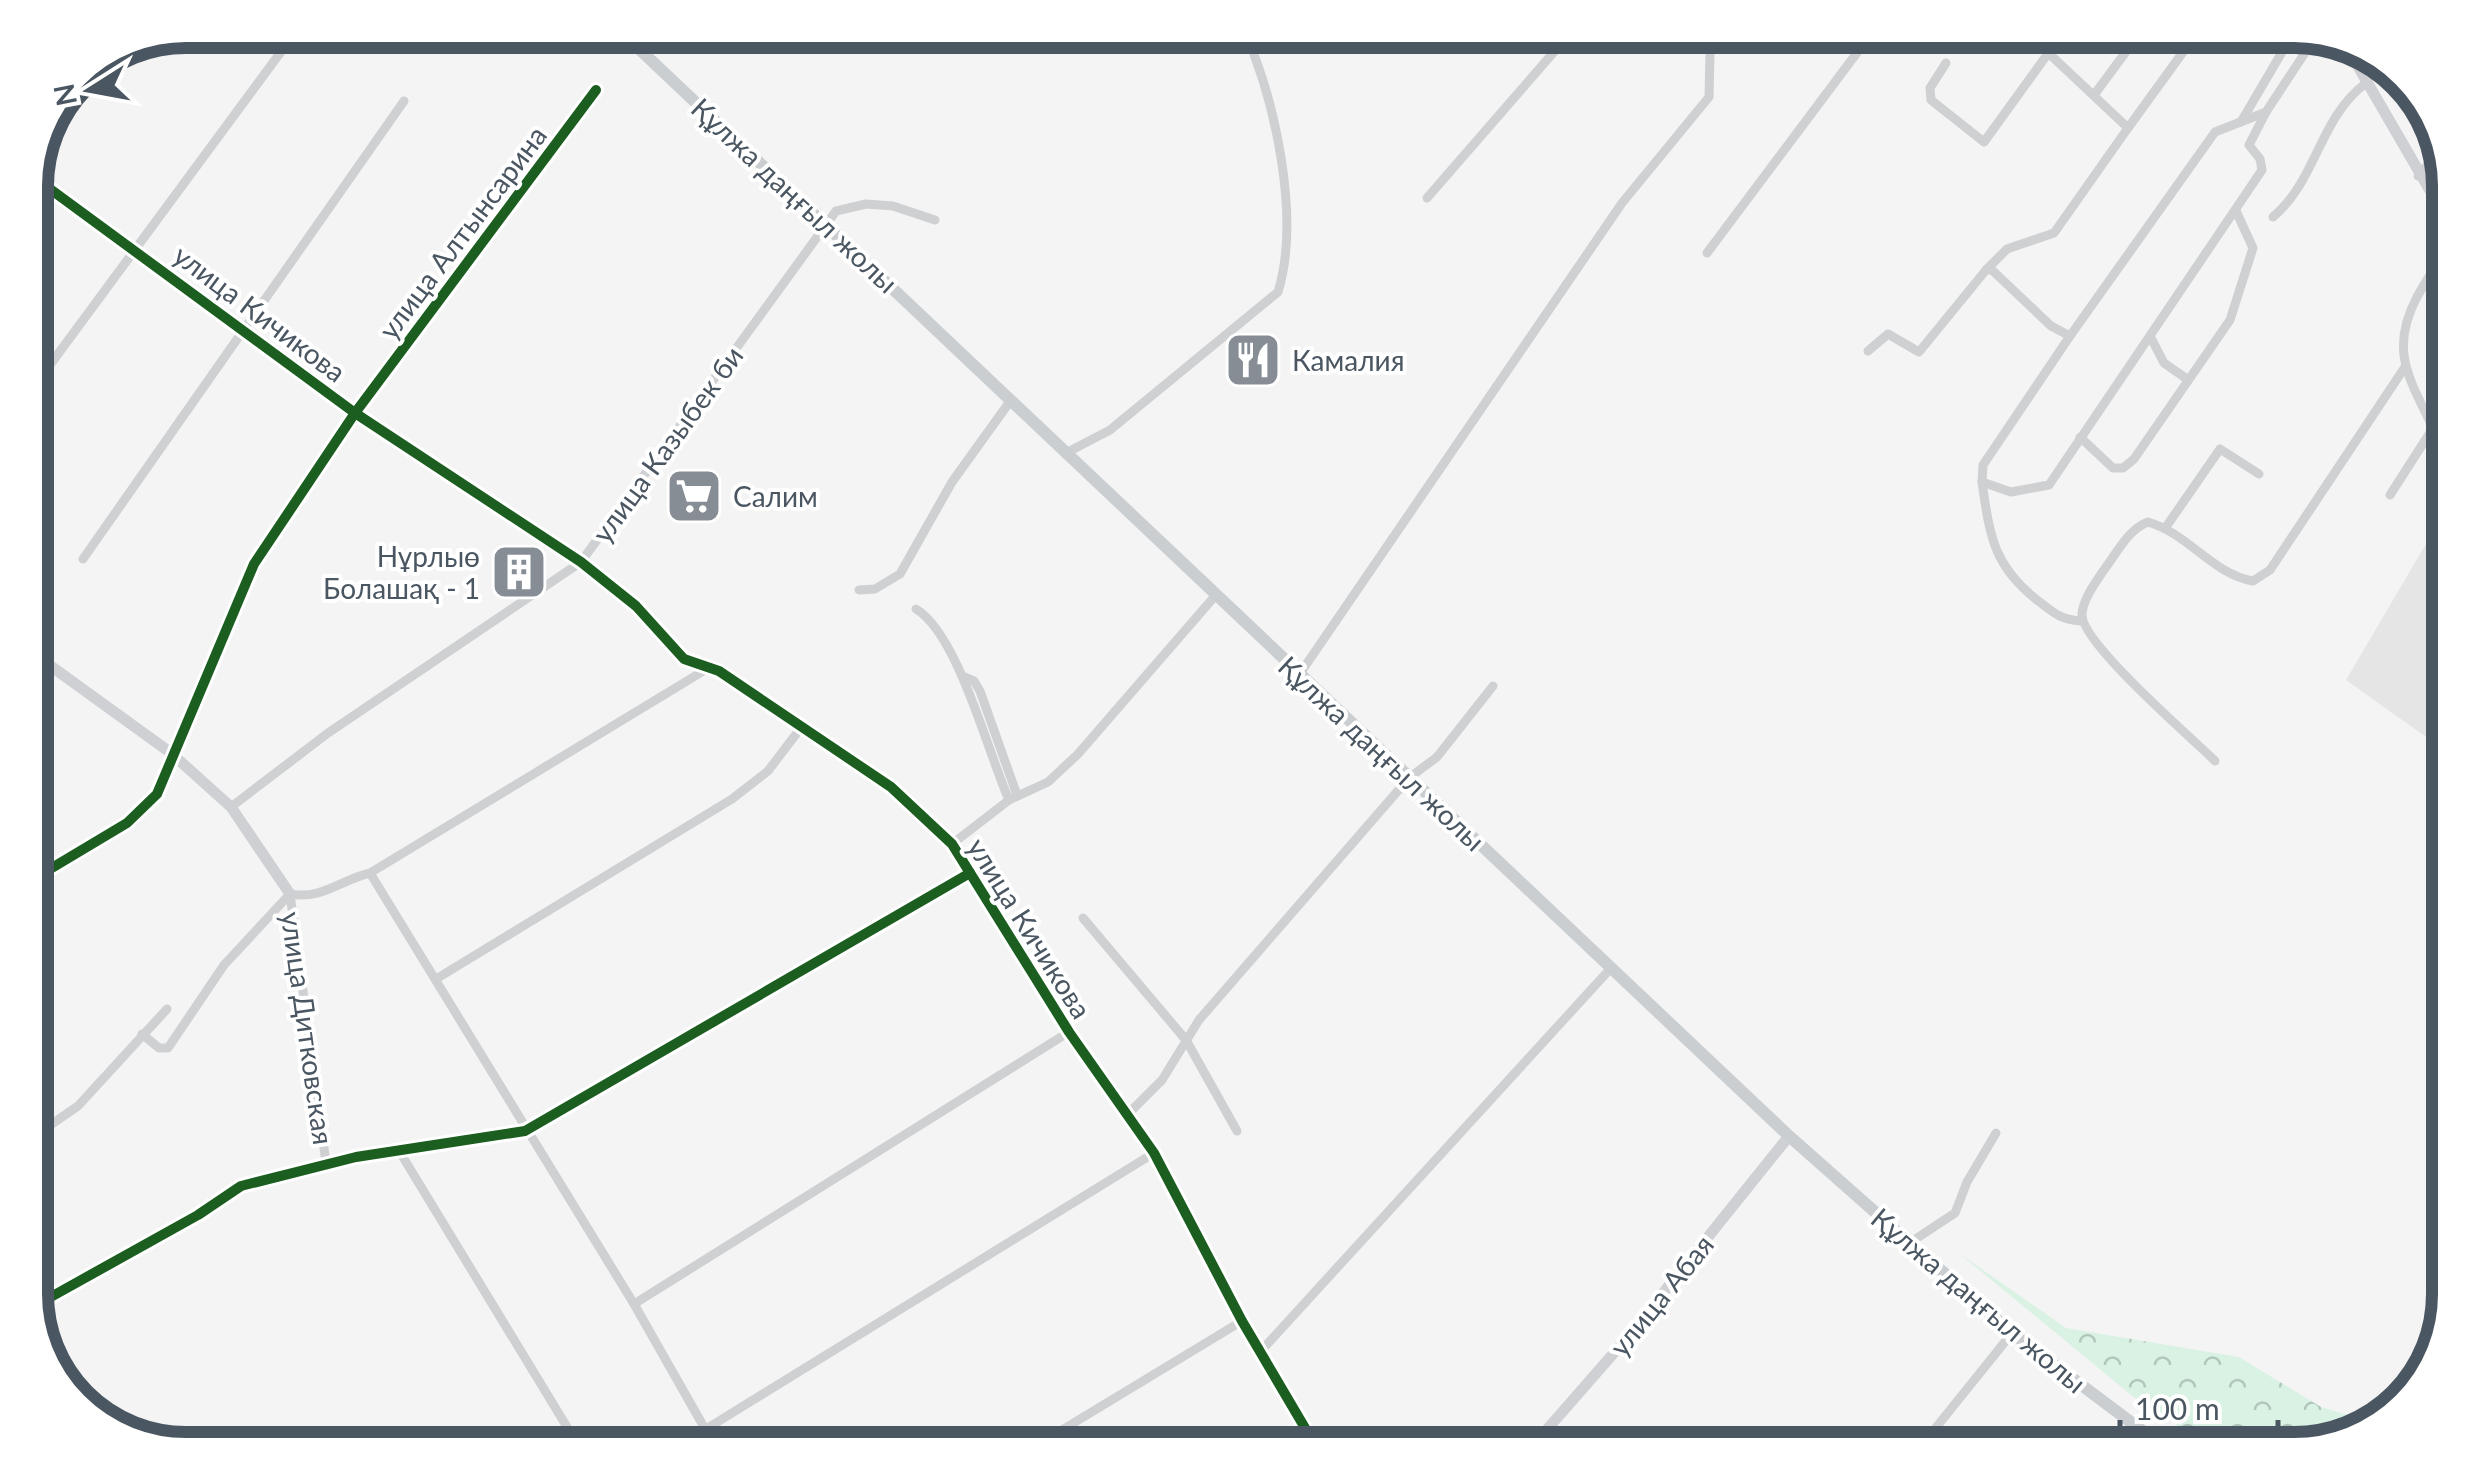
<svg xmlns="http://www.w3.org/2000/svg" width="2480" height="1480" font-family="Lato,sans-serif">
<defs>
<pattern id="forest-crowns" width="20" height="18" patternUnits="userSpaceOnUse" patternTransform="scale(2.5)"><rect width="20" height="18" fill="#d9f2e3"/><path d="M2 6a3 3 0 1 1 6 0M12 15a3 3 0 1 1 6 0" fill="none" stroke="#b2c7bb"/></pattern>
</defs>
<rect width="100%" height="100%" fill="#f4f4f4"/>
<polygon fill="#e6e5e6" points="2450,503 2450,754 2346,680"/>
<polygon fill="url(#forest-crowns)" points="1960,1254 2066,1328 2239,1357 2321,1407 2377,1424 2295,1450 2215,1450 2131,1395"/>
<g fill="none" stroke-linecap="round" stroke-linejoin="round">
<g stroke="#ced0d2" stroke-width="9">
<polyline points="2024,30 2128,128 2199,30"/>
<polyline points="1946,63 1930,88 1931,100 1984,142 2065,30"/>
<polyline points="2094,95 2142,30"/>
<polyline points="72,98 93,68"/>
<polyline points="2241,122 2295,30"/>
<polyline points="31,175 355,413"/>
<polyline points="2418,176 2441,148"/>
<polyline points="1427,198 1573,30"/>
<path d="M2273,217C2317,180 2319,118 2366,83"/>
<polyline points="1707,253 1874,30"/>
<polyline points="1986,270 2007,249 2054,233 2128,128"/>
<polyline points="2070,336 1983,465 1982,482 2011,492 2049,485 2262,170 2260,159 2249,145 2266,112"/>
<polyline points="2150,336 2164,363 2187,379"/>
<polyline points="1868,351 1888,334 1919,352 1986,270 1992,270 2051,326 2070,336 2215,132 2266,112 2316,36"/>
<polyline points="30,392 297,30"/>
<polyline points="2080,437 2113,468 2123,468 2134,459 2230,320 2253,248 2236,211"/>
<path d="M1066,453L1110,430L1278,292C1301,217 1275,100 1244,30"/>
<path d="M1982,482C1990,538 1994,568 2041,603C2056,615 2063,620 2082,621"/>
<path d="M2390,495L2433,428C2409,378 2389,350 2417,297C2426,281 2435,264 2450,253"/>
<polyline points="2166,527 2220,449 2259,474"/>
<polyline points="83,559 404,101"/>
<polyline points="859,590 875,589 900,574 952,482 1011,400"/>
<path d="M916,609C958,634 988,753 1009,800"/>
<polyline points="1299,675 1622,203 1709,97 1710,53 1725,30"/>
<polyline points="962,676 974,681 980,691 1017,795"/>
<path d="M2215,761C2191,737 2080,642 2082,614C2083,598 2098,579 2106,567C2118,551 2129,529 2148,522C2189,534 2211,573 2253,581L2270,570L2405,367"/>
<polyline points="231,807 328,733 581,562 836,211 866,204 893,206 935,220"/>
<polyline points="952,844 1009,800 1048,782 1078,754 1215,596"/>
<polyline points="370,873 634,1304 717,1450"/>
<path d="M290,894C322,900 340,880 370,873L710,667"/>
<polyline points="290,894 326,1163"/>
<polyline points="1083,918 1186,1040 1237,1131"/>
<polyline points="436,979 732,799 768,771 803,725"/>
<polyline points="142,1034 159,1048 168,1048 224,965 290,894"/>
<polyline points="1129,1113 1162,1080 1199,1020 1409,778 1437,757 1493,686"/>
<polyline points="30,1139 78,1106 167,1009"/>
<polyline points="398,1149 581,1450"/>
<polyline points="1908,1244 1955,1213 1967,1182 1996,1133"/>
<polyline points="634,1304 1069,1032"/>
<polyline points="31,1308 198,1215 241,1186 356,1157 525,1131 970,873"/>
<polyline points="1260,1352 1611,968"/>
<polyline points="672,1450 1154,1153"/>
<polyline points="1029,1450 1242,1321"/>
<polyline points="1918,1450 2012,1333"/>
</g>
<g stroke="#ced0d4" stroke-width="11">
<polyline points="2345,44 2450,225"/>
<polyline points="355,413 581,562 636,606 684,659 719,671 891,787 952,844 1069,1032 1154,1153 1242,1321 1318,1450"/>
<polyline points="30,651 171,753 231,807 290,894"/>
<polyline points="30,881 127,823 157,794 254,564 355,413 596,90"/>
<polyline points="1529,1450 1627,1338 1789,1136"/>
</g>
<polyline stroke="#caced1" stroke-width="12" points="619,30 1789,1136 2012,1333 2168,1450"/>
<g stroke="#fff" stroke-width="16">
<g id="cycleway">
<polyline points="31,175 355,413 581,562 636,606 684,659 719,671 891,787 952,844 1069,1032 1154,1153 1242,1321 1318,1450"/>
<polyline points="30,881 127,823 157,794 254,564 355,413 596,90"/>
<polyline points="31,1308 198,1215 241,1186 356,1157 525,1131 970,873"/>
</g>
</g>
<use href="#cycleway" stroke="#1b5e20" stroke-width="10"/>
</g>
<defs>
<g id="restaurant-square" transform="scale(2.875)"><rect x="-9" y="-9" width="18" height="18" rx="4" fill="#868d94" stroke="#fff"/><path d="M-5-6h1v4h1v-4h1v4h1v-4h1v5L-1.5 .5V6h-2V.5L-5-1ZM5-6V6H3V1.5H1.5Q1.5-4 5-6Z" fill="#fff"/></g>
<g id="supermarket-square" transform="scale(2.875)"><rect x="-9" y="-9" width="18" height="18" rx="4" fill="#868d94" stroke="#fff"/><path d="M-6-5.5h2.5l.6 2H6L4.5 2H-2.5L-4.4-4H-6ZM-1.5 3.2a1.3 1.3 0 1 0 .1 0ZM3 3.2a1.3 1.3 0 1 0 .1 0Z" fill="#fff"/></g>
<g id="building-square" transform="scale(2.875)"><rect x="-9" y="-9" width="18" height="18" rx="4" fill="#868d94" stroke="#fff"/><path d="M-4-6H4V6H1V3H-1V6H-4ZM-2.5-4.3h1.7v1.8h-1.7ZM.8-4.3h1.7v1.8H.8ZM-2.5-1h1.7V.8h-1.7ZM.8-1h1.7V.8H.8Z" fill="#fff"/></g>
</defs>
<g fill-rule="evenodd">
<use href="#restaurant-square" x="1253" y="360"/>
<use href="#supermarket-square" x="694" y="496"/>
<use href="#building-square" x="519" y="572"/>
</g>
<g text-anchor="middle" dominant-baseline="central" stroke-width="8" stroke-linejoin="round" paint-order="stroke">
<g font-size="28" fill="#4a5661" stroke="#fff">
<text transform="translate(795 195) rotate(43)">Құлжа даңғыл жолы</text>
<text transform="translate(462 232) rotate(-53)">улица Алтынсарина</text>
<text transform="translate(260 313) rotate(37)">улица Кичикова</text>
<text transform="translate(667 444) rotate(-54)">улица Казыбек би</text>
<text transform="translate(1382 753) rotate(43)">Құлжа даңғыл жолы</text>
<text transform="translate(1030 928) rotate(58)">улица Кичикова</text>
<text transform="translate(308 1028) rotate(82)">улица Дитковская</text>
<text transform="translate(1661 1295) rotate(-51)">улица Абая</text>
<text transform="translate(1979 1300) rotate(40)">Құлжа даңғыл жолы</text>
</g>
<g font-size="28" fill="#4a5661" stroke="#fff" text-anchor="start">
<text x="1292" y="360">Камалия</text>
<text x="733" y="496">Салим</text>
<text x="480" y="556" text-anchor="end">Нұрлыө<tspan x="480" dy="32">Болашақ - 1</tspan></text>
</g>
</g>
<path d="M0 0H2480V1480H0ZM186 48H2294A138 138 0 0 1 2432 186V1294A138 138 0 0 1 2294 1432H186A138 138 0 0 1 48 1294V186A138 138 0 0 1 186 48Z" fill="#fff" fill-rule="evenodd"/>
<path fill="none" stroke="#4a5661" stroke-width="12" d="M186 48H2294A138 138 0 0 1 2432 186V1294A138 138 0 0 1 2294 1432H186A138 138 0 0 1 48 1294V186A138 138 0 0 1 186 48Z"/>
<g transform="translate(90 90) rotate(259)" stroke="#ffffff" stroke-width="8" paint-order="stroke">
<path d="M0-8L18 38L0 25L-18 38Z" fill="#4a5661"/>
<text y="-15" font-size="28" font-weight="bold" text-anchor="middle" fill="#4a5661">N</text>
</g>
<path d="M2120 1420v15h158v-15" fill="none" stroke="#4a5661" stroke-width="5"/>
<text x="2135" y="1420" font-size="30" fill="#4a5661" stroke="#ffffff" stroke-width="8" paint-order="stroke">100 m</text>
</svg>
